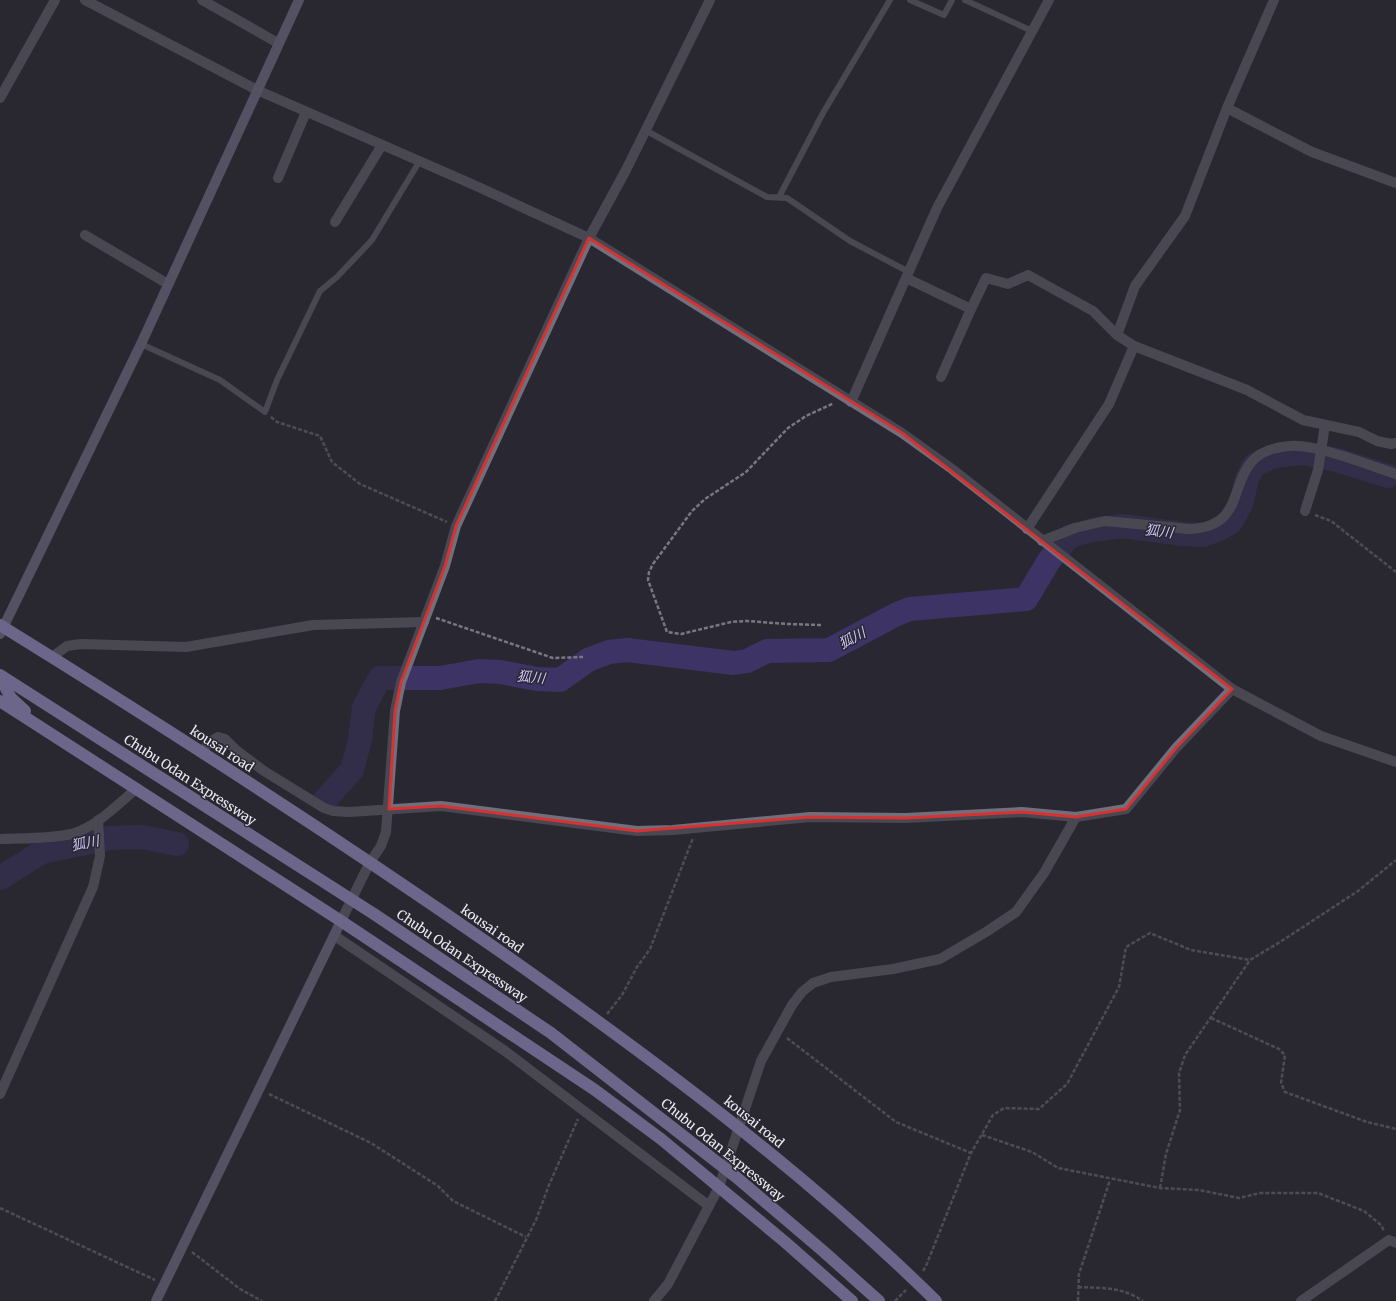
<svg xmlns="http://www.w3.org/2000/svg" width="1396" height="1301" font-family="Merriweather,'Noto Sans JP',serif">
<rect width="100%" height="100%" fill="#292832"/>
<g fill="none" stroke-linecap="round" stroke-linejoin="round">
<g stroke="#3d3365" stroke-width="24">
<polyline points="325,800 352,770 360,740 364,707 380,678 440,678 479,671 500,672 537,679 560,680 588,660 609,652 627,650 734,663 747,661 767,651 829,650 897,614 910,609 1026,599 1050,559 1070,536 1093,530 1122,526 1183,534 1203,535 1217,530 1231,522 1241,504 1247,479 1254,465 1274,456 1303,453 1337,460 1388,476"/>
<polyline points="0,878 42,852 110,838 142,837 177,844"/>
</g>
<g stroke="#797880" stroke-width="2.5" stroke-dasharray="4 2" stroke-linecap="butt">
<polyline points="271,417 277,422 320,436 332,462 360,484 447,522"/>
<polyline points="1315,515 1331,521 1396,572"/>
<polyline points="436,618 553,658 583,657"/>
<polyline points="821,625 787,624 747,621 731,622 681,634 667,632 648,580 649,572 653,564 692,511 705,499 746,472 788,428 806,416 834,403"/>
<polyline points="607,1014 622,995 637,967 650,949 693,838"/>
<polyline points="1211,1018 1279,1049 1285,1055 1281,1083 1285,1092 1367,1122 1396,1129"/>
<polyline points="787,1038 896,1122 971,1153"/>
<polyline points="269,1094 371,1143 438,1186 453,1201 526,1237"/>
<polyline points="982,1135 1032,1152 1058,1168 1160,1188 1199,1190 1239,1198 1260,1193 1318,1193 1364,1211 1381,1225 1384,1231"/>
<polyline points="1160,1188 1166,1154 1180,1110 1179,1073 1185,1055 1250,960"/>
<polyline points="0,1208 155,1280"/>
<polyline points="192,1252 240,1289 262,1301"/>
<polyline points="923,1271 926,1266 971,1153 993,1115 1004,1108 1039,1109 1067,1084 1119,987 1126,947 1150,933 1191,950 1250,960 1280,942 1358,891 1396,860"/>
<path d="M1078,1287C1102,1288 1123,1287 1143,1301"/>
<polyline points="495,1301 536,1220 549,1185 578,1119"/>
<polyline points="895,1301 906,1290"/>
<polyline points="1078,1301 1079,1274 1110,1180"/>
</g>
<g stroke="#706f7b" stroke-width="6">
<polyline points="910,0 944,15 952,0"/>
<polyline points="965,0 1032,31"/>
<polyline points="645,130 767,197 787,198 850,241 909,272"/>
<polyline points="779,197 823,113 890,0"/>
<polyline points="141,344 220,380 265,412 277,380 320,291 337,277 372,240 419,162"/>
</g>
<g stroke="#706f7b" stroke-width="10">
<polyline points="85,0 257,90 474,185 589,238 902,433 952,469 1232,689 1321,736 1396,762"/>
<polyline points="202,0 278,43"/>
<polyline points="0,98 55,0"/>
<polyline points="1227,108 1312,152 1396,183"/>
<polyline points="278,178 306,112"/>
<polyline points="335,222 382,145"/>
<polyline points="85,235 168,284"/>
<polyline points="906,278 971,309 986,278 1008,284 1028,275 1093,311 1117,335 1134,346 1247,390 1303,420 1359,432 1377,441 1391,444 1396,443"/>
<polyline points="1117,335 1135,286 1185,216 1227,108 1274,0"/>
<polyline points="941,377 971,309"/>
<polyline points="851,402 937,208 1049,0"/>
<polyline points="1305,511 1318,470 1325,425"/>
<polyline points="1027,529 1109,404 1134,346"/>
<path d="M1042,541L1075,528L1105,521L1189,529C1261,527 1214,451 1290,446C1317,444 1368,465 1396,474"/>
<polyline points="52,657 67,646 81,644 186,647 313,625 424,622"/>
<polyline points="201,752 210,742 218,737 225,739 236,750 264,771 324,808 333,811 349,812 441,806 637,831 673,830 810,817 906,818 1022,812 1076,817 1126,809 1176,748 1232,689"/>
<path d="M0,839C23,838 49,839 71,834C97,827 118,804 137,788"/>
<polyline points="341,921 370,862 381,846 386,832 395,711 401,682 445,566 456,526 589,238 626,170 710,0"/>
<polyline points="335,936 505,1051 709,1206"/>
<polyline points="0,1094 93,887 100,856 98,820"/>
<polyline points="654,1301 668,1284 719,1187 761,1061 792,1005 802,992 813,983 831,977 893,969 940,959 986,932 1016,912 1044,873 1076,817"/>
<polyline points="1301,1301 1389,1240 1396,1243"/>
</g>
<g stroke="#8783a0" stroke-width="10">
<polyline points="0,634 141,344 299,0"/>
<polyline points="156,1301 341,921"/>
</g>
<g stroke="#bcb3f5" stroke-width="12">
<path d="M0,625C170,730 337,838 501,952C653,1059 803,1170 936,1301"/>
<polyline points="0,675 374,914 551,1033 736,1177 823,1251 879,1301"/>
<polyline points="0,677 11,698 25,711"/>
<polyline points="0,701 341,921 595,1090 661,1139 785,1242 852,1301"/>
</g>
</g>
<path d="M0 0H1396V1301H0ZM589,238L902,433L1232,689L1176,748L1126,809L1076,817L1022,812L906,818L810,817L637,831L441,806L389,809L395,711L401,682L445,566L456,526Z" fill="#292832" fill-opacity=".55" fill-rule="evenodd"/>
<path fill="none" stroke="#d73232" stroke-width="3" stroke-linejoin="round" d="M589,238L902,433L1232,689L1176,748L1126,809L1076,817L1022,812L906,818L810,817L637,831L441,806L389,809L395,711L401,682L445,566L456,526Z"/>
<g text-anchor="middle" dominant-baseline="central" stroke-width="3" stroke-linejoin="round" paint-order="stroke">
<g font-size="13" fill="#ebeaf1" stroke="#292832">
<text transform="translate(222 749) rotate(33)">kousai road</text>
<text transform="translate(190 780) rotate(33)">Chubu Odan Expressway</text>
<text transform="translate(492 929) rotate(35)">kousai road</text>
<text transform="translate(462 956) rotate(34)">Chubu Odan Expressway</text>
<text transform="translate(754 1122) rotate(39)">kousai road</text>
<text transform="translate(723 1150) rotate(39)">Chubu Odan Expressway</text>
</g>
<g font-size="14" font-style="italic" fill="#cdc6f8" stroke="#292832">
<text transform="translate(1159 531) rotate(7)">狐川</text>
<text transform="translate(852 638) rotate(-28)">狐川</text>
<text transform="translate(531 677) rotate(6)">狐川</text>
<text transform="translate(85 843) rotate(-11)">狐川</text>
</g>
</g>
</svg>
